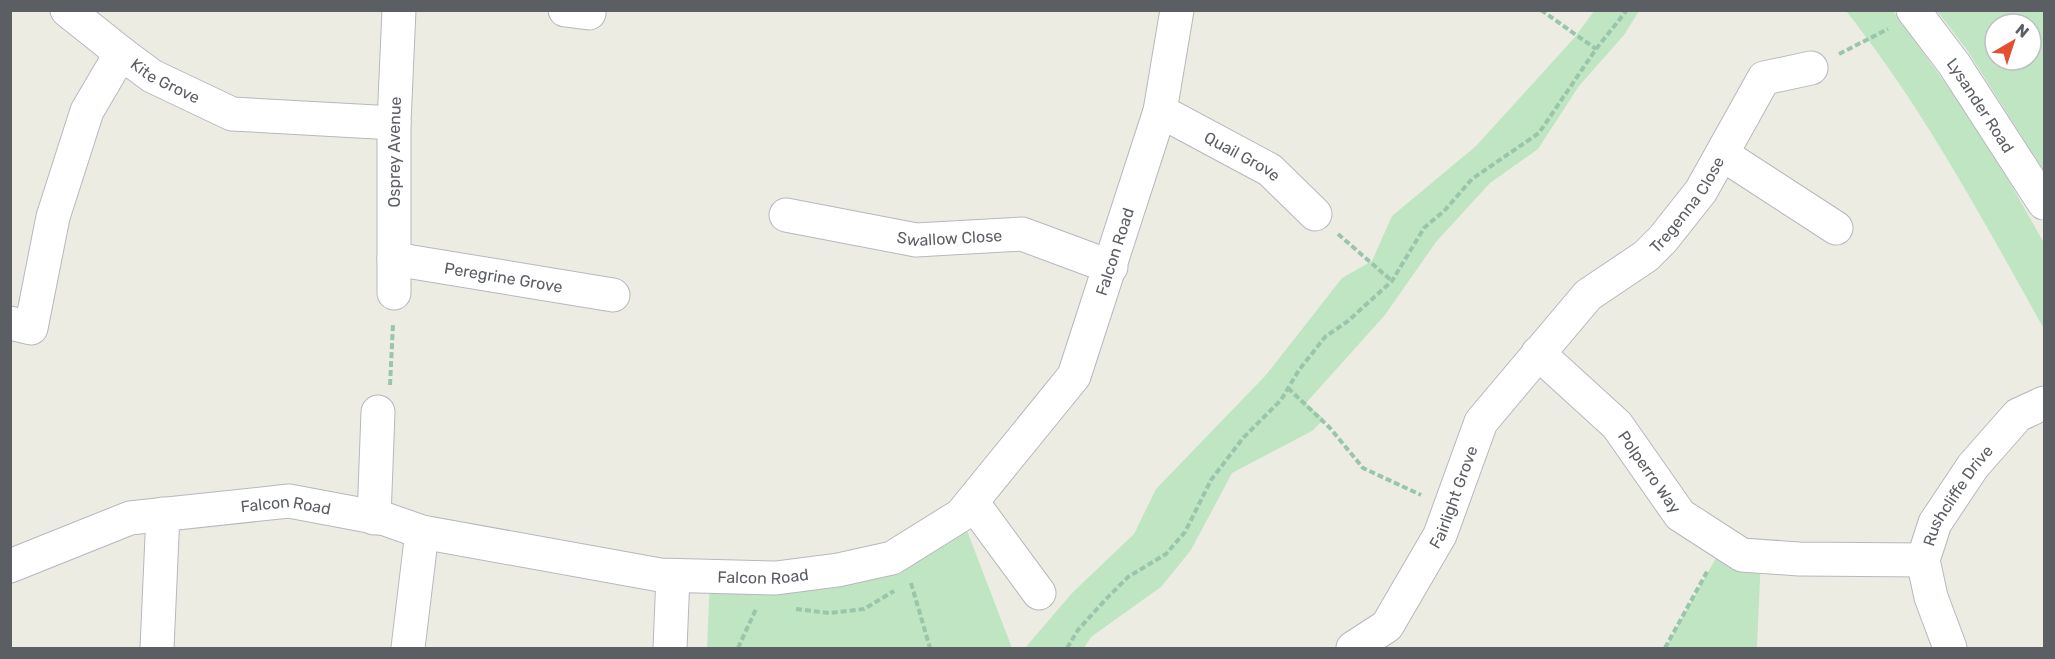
<svg xmlns="http://www.w3.org/2000/svg" width="2055" height="659" font-family="Rubik,sans-serif">
<rect width="100%" height="100%" fill="#edece3"/>
<g fill="#c0e5c3" fill-rule="evenodd">
<polygon points="1594,11 1639,11 1624,35 1579,86 1538,149 1490,183 1436,242 1385,315 1306,403 1324,419 1312,431 1232,473 1191,550 1161,587 1091,637 1084,648 1025,648 1072,593 1134,534 1156,489 1266,375 1342,278 1372,261 1392,216 1476,146 1575,37"/>
<path d="M1846,11H1893L1983,135L2044,243V329C1983,220 1924,109 1846,11Z"/>
<path d="M1937,11H2044V171L1967,50ZM1995,24H2031V60H1995Z"/>
<polygon points="961,515 1012,648 707,648 710,578 829,570"/>
<polygon points="1724,544 1761,557 1757,647 1665,648"/>
</g>
<g fill="none" stroke-linecap="round" stroke-linejoin="round">
<g stroke="#b6b8bd" stroke-width="35">
<g id="minor">
<polyline points="67,10 121,53"/>
<polyline points="565,10 589,13"/>
<path id="s1" d="M1913,10L1954,64L2044,203"/>
<path id="s2" d="M1160,111L1270,170L1315,214"/>
<polyline points="1722,154 1836,228"/>
<path id="s3" d="M786,215L916,240L1022,234L1111,267"/>
<path id="s4" d="M394,259L613,295"/>
<path id="s5" d="M394,293V123L399,10"/>
<path id="s6" d="M10,323L31,328L53,217L87,111L121,53L152,76L232,114L394,123"/>
<path id="s7" d="M1538,353L1617,425L1680,515L1742,555L1799,559L1923,560"/>
<polyline points="972,502 1039,593"/>
<polyline points="374,518 378,412"/>
<path id="s8" d="M10,566L130,518L289,501L385,519L422,532L660,575L776,578L838,570L892,558L961,515L1074,376L1160,111L1177,10"/>
<polyline points="157,648 163,514"/>
<polyline points="408,648 422,532"/>
<polyline points="670,648 673,576"/>
<path id="s9" d="M1353,648L1387,626L1440,535L1481,422L1588,295L1646,256L1663,239L1701,191L1764,78L1811,68"/>
<path id="s10" d="M1950,648L1931,597L1923,560L1935,523L1973,466L2018,415L2044,403"/>
</g>
</g>
<g stroke="#99c5aa" stroke-width="4" stroke-dasharray="6 3" stroke-linecap="butt">
<polyline points="1541,10 1596,49"/>
<polyline points="1839,54 1888,29"/>
<polyline points="1338,234 1392,281"/>
<polyline points="390,385 393,324"/>
<polyline points="1288,388 1330,428 1363,468 1421,495"/>
<polyline points="911,583 930,648"/>
<polyline points="796,609 829,613 864,609 894,591"/>
<polyline points="738,648 756,609"/>
<polyline points="1067,648 1078,630 1106,599 1128,577 1166,554 1185,532 1211,480 1243,438 1281,400 1299,370 1325,337 1348,321 1392,281 1424,228 1445,210 1472,179 1539,133 1596,49 1627,10"/>
<polyline points="1665,648 1708,570"/>
</g>
<use href="#minor" stroke="#fff" stroke-width="33"/>
</g>
<g text-anchor="middle" dominant-baseline="central" stroke-width="6" stroke-linejoin="round" paint-order="stroke">
<g font-size="16" fill="#5b5e63" stroke="#fff">
<text stroke="none"><textPath href="#s6" startOffset="366">Kite Grove</textPath></text>
<text stroke="none"><textPath href="#s1" startOffset="117">Lysander Road</textPath></text>
<text stroke="none"><textPath href="#s5" startOffset="141">Osprey Avenue</textPath></text>
<text stroke="none"><textPath href="#s2" startOffset="94">Quail Grove</textPath></text>
<text stroke="none"><textPath href="#s9" startOffset="568">Tregenna Close</textPath></text>
<text stroke="none"><textPath href="#s3" startOffset="166">Swallow Close</textPath></text>
<text stroke="none"><textPath href="#s8" startOffset="1293">Falcon Road</textPath></text>
<text stroke="none"><textPath href="#s4" startOffset="111">Peregrine Grove</textPath></text>
<text stroke="none"><textPath href="#s7" startOffset="164">Polperro Way</textPath></text>
<text stroke="none"><textPath href="#s9" startOffset="186">Fairlight Grove</textPath></text>
<text stroke="none"><textPath href="#s10" startOffset="166">Rushcliffe Drive</textPath></text>
<text stroke="none"><textPath href="#s8" startOffset="286">Falcon Road</textPath></text>
<text stroke="none"><textPath href="#s8" startOffset="771">Falcon Road</textPath></text>
</g>
</g>
<rect width="2055" height="659" fill="none" stroke="#5b5e63" stroke-width="24"/>
<g transform="translate(2013 42) rotate(39)"><circle r="28" fill="#ffffff" stroke="#bdbfc1" stroke-width="1.5"/>
<path d="M0-4.5L10 22L0 15L-10 22Z" fill="#e44f32"/>
<text y="-9" font-size="16" font-weight="bold" text-anchor="middle" fill="#5b5e63">N</text>
</g>
</svg>
